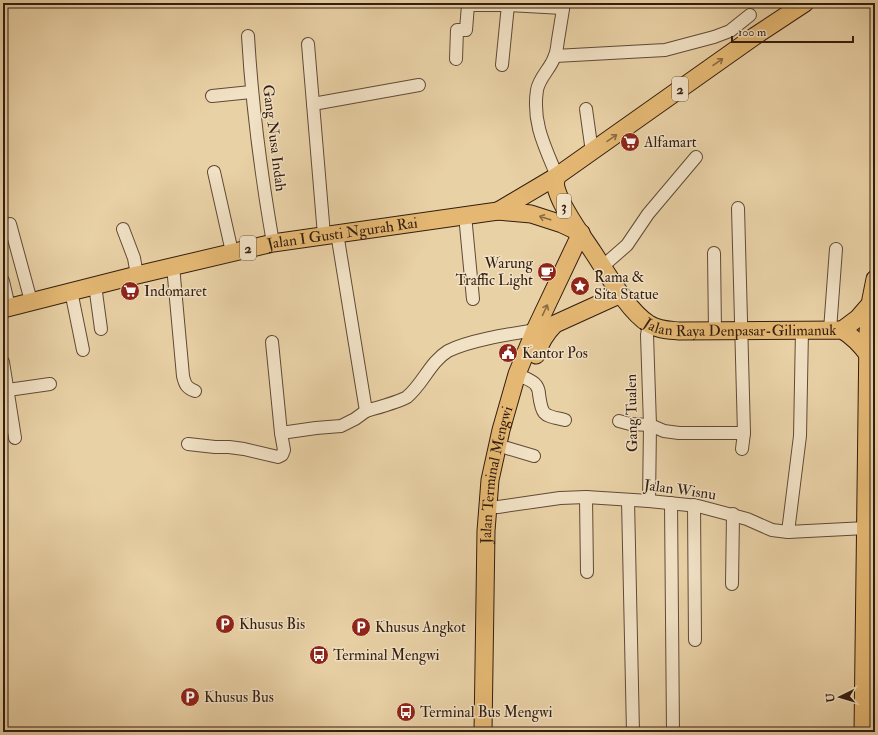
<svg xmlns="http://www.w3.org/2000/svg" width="878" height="735" font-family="'IM FELL Double Pica',serif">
<rect width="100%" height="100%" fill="#e9d1a6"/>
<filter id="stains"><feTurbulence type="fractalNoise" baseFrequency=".005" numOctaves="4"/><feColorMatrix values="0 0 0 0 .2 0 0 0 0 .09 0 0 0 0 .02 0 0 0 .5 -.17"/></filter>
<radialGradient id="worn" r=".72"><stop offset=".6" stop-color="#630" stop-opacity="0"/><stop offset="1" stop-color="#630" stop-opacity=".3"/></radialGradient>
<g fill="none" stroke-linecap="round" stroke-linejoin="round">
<g stroke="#604a35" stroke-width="14">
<g id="minor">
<path d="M248,36C252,106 261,174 273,243"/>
<polyline points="308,44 324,235"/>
<polyline points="555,56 665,50 714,37 730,31 750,15"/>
<polyline points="456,59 457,30 466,30 468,5 508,5 563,8"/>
<polyline points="502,65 508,5"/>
<polyline points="212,96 251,92"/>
<polyline points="313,104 419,85"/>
<polyline points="586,109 592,152"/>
<polyline points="214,172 232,252"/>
<path d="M557,176C545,147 532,123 537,90C539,78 550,69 554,58C557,52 557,46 558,40C560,27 562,15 564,3"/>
<polyline points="738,208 744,433 742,449"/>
<polyline points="465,215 473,299"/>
<polyline points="10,224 31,301"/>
<polyline points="123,229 134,258 137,275"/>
<path d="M337,233L366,411C376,408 399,402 407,397C423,384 430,362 448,351C470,340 510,334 535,330"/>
<polyline points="714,253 715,331"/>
<path d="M173,266L183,376C185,385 187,388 195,391"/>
<polyline points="603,266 627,245 648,214 696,157"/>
<polyline points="3,281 9,307"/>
<polyline points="95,285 101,329"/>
<polyline points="71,291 83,350"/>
<polyline points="830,330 836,249"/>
<polyline points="272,342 281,433"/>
<polyline points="3,362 15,438"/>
<path d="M517,374C522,377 532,380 536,385C538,388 539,391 539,394C542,417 544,415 565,420"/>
<polyline points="8,390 50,384"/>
<polyline points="619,421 630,424 650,425 664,431 679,433 744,433"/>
<polyline points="188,444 215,447 229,447 244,449 278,457 282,455 284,450 281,433 316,428 341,426 355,419 366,411"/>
<polyline points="507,448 534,456"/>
<polyline points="586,497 587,572"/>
<polyline points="628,500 633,732"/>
<polyline points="649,501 650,425 647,335 649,324"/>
<polyline points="671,503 673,732"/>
<polyline points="694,505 695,640"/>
<polyline points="487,507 498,507 560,498 586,497 649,501 698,506 747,519 772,530 788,532 866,528"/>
<polyline points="788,532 800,436 802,330"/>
<polyline points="732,584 733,514"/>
</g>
</g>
<g stroke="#331d0f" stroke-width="19">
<g id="highway">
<path id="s1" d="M557,176C555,181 555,186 557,191C563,210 581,234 593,252C607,273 628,311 649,324C658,330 669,330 679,331L842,330C854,337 861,345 869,356"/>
<polyline points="498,211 557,176 755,36 805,3"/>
<path id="s2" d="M3,309L137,275L273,243L498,211L531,214L562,224L581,233"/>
<polyline points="842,330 858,318 871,303"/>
<path d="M536,355C540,343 546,333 555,324L621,294"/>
<path id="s3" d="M483,732L486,531L490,480L501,430L517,374L535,330L581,233"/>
<polyline points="863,732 868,332 871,299 875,279"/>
</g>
</g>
<use href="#minor" stroke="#f1e1c5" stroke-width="12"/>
<use href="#highway" stroke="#e4b873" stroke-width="17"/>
</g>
<defs><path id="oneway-shaft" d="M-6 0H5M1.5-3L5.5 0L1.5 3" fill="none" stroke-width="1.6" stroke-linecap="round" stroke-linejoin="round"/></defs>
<g stroke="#8c6a41">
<use href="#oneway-shaft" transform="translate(718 62) rotate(-35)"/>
<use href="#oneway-shaft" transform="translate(612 138) rotate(-35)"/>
<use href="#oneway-shaft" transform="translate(545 218) rotate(-162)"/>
<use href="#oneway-shaft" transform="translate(545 310) rotate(-65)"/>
</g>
<defs>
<g id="supermarket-disc" transform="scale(1)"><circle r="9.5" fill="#8f2418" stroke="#f1e1c5"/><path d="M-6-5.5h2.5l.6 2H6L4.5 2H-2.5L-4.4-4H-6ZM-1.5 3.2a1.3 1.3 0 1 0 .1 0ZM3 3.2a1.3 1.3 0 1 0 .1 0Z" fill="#fff"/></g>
<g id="cafe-disc" transform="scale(1)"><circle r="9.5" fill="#8f2418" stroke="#f1e1c5"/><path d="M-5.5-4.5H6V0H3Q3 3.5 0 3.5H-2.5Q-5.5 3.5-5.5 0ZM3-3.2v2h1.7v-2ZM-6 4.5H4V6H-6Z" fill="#fff"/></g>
<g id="sight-disc" transform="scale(1)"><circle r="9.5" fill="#8f2418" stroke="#f1e1c5"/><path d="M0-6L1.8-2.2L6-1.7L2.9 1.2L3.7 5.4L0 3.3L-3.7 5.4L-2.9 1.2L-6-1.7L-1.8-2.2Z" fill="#fff"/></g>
<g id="civic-disc" transform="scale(1)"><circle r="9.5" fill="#8f2418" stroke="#f1e1c5"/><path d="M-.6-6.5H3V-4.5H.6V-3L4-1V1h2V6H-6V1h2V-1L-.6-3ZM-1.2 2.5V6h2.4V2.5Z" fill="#fff"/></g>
<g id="parking-disc" transform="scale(1)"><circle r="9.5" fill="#8f2418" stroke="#f1e1c5"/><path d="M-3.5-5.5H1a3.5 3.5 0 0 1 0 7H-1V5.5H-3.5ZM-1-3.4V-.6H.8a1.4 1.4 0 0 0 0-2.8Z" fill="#fff"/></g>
<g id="bus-disc" transform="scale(1)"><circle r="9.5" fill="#8f2418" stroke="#f1e1c5"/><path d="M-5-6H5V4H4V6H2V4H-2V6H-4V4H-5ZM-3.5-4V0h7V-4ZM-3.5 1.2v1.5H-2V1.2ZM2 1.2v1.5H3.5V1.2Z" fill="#fff"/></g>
</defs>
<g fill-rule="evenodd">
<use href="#supermarket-disc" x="630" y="142"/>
<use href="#cafe-disc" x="547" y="272"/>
<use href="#sight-disc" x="580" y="286"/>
<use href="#supermarket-disc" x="130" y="291"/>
<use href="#civic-disc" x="508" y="353"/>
<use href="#parking-disc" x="225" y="624"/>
<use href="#parking-disc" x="361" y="627"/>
<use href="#bus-disc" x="319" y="655"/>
<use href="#parking-disc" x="190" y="697"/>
<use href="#bus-disc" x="406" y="712"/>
</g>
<g text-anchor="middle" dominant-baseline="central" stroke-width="3" stroke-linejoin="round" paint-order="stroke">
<g fill="#f1e1c5" stroke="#6c5846" stroke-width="1">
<rect x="672" y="77" width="16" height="24" rx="3"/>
<rect x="557" y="194" width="14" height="24" rx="3"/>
<rect x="240" y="236" width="16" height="24" rx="3"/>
</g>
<g font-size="14" font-weight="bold" fill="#331d0f">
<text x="680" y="89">2</text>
<text x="564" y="206">3</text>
<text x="248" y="248">2</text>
</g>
<g font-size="15" fill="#331d0f" stroke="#f1e1c5">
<text transform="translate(274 138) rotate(83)">Gang Nusa Indah</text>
<text stroke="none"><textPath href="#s2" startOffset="348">Jalan I Gusti Ngurah Rai</textPath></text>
<text stroke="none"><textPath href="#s1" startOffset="270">Jalan Raya Denpasar-Gilimanuk</textPath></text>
<text transform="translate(632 413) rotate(-91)">Gang Tualen</text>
<text stroke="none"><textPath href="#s3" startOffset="258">Jalan Terminal Mengwi</textPath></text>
<text transform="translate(680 490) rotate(8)">Jalan Wisnu</text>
</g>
<g font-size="15" fill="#331d0f" stroke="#f1e1c5" text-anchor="start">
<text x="644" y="142">Alfamart</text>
<text x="533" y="263" text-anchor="end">Warung<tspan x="533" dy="17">Traffic Light</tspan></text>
<text x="594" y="277">Rama &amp;<tspan x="594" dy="17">Sita Statue</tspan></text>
<text x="144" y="291">Indomaret</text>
<text x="522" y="353">Kantor Pos</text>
<text x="239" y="624">Khusus Bis</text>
<text x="375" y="627">Khusus Angkot</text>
<text x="333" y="655">Terminal Mengwi</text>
<text x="204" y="697">Khusus Bus</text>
<text x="420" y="712">Terminal Bus Mengwi</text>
</g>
</g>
<rect width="878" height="735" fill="none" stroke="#e9d1a6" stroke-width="16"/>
<rect x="4" y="4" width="870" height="727" fill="none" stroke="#331d0f" stroke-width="2"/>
<rect x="8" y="8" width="862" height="719" fill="none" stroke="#331d0f"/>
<g transform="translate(840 697) rotate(265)" stroke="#f1e1c5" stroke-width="3" paint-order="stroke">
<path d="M0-3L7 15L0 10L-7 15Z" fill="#331d0f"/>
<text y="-6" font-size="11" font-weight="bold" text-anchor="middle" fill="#331d0f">U</text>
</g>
<path d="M732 36v6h121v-6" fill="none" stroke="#331d0f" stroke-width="2"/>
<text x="738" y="36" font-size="12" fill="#331d0f" stroke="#f1e1c5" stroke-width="3" paint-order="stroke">100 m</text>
<rect width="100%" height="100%" filter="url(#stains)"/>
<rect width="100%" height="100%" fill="url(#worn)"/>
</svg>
